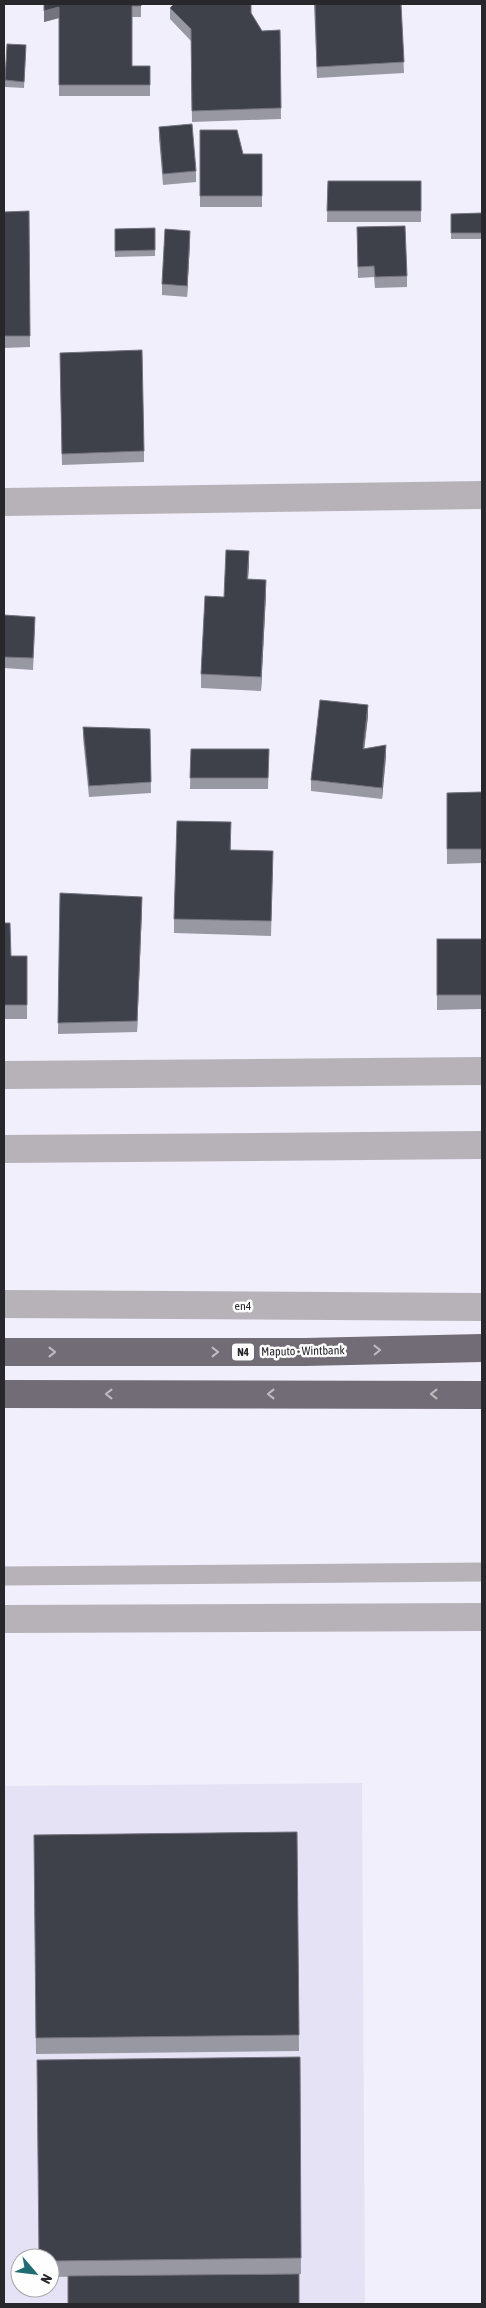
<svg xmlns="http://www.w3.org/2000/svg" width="486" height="2308" font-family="'Asap Condensed',sans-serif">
<rect width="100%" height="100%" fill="#f1effc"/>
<path fill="#e6e2f6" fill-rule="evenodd" d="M362,1783L365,2304H4V1786ZM20,2258H50V2288H20Z"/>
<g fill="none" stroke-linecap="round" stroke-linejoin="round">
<polyline stroke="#b6b2b8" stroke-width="19" points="4,1576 482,1572"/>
<g stroke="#b6b2b8" stroke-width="28">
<polyline points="4,502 482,495"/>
<polyline points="4,1075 482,1071"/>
<polyline points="4,1149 482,1145"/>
<polyline points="4,1304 482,1307"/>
<polyline points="4,1619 482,1617"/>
</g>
<g stroke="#726c76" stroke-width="28">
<polyline points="4,1352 305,1352 482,1348"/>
<polyline points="4,1394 482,1395"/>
</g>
</g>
<g fill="#9898a3">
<polygon points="44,4 141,4 141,17 132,17 132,66 150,66 150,96 59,96 59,18 44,22"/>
<polygon points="314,4 401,4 404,73 317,78"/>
<polygon points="170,8 251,13 262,31 280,30 281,119 192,122 191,41 170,19"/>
<polygon points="26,51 24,88 5,87 5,80"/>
<polygon points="159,127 196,171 196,182 163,185 159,138"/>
<polygon points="200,130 243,154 262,154 262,207 200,207"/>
<polygon points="328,181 421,181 421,222 327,222"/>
<polygon points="29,211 30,347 4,348 4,212"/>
<polygon points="482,213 482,239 451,239 451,214"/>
<polygon points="155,228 155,256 115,257 115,229"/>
<polygon points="357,238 407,276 407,287 375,288 374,277 358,278"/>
<polygon points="190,242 187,297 162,295 162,284"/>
<polygon points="60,364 144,451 144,462 62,465"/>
<polygon points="249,565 248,579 266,594 261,691 201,688 201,674 224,597"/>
<polygon points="4,615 35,628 33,670 4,668"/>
<polygon points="368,716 364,748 386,756 382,799 311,791 311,780"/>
<polygon points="83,727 150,729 151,793 89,797 83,738"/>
<polygon points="191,749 269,749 268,789 190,789"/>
<polygon points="482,792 482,863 447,864 447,793"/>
<polygon points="231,836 231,850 273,865 271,936 174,933 174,919"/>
<polygon points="60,893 142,908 137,1032 58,1034"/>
<polygon points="4,923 11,956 27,956 27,1019 4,1019"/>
<polygon points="437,939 482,939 482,1009 437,1010"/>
<polygon points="297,1832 299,2051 36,2054 34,1835"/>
<polygon points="300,2057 301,2274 50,2277 50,2258"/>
</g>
<g fill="#74747f">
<polygon points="59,7 59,18 44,22 44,11"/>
<polygon points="190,231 190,242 187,297 187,286"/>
<polygon points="249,551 249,565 247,593 247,579"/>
<polygon points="266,580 266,594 261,691 261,677"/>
<polygon points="368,705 368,716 363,760 363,749"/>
<polygon points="386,745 386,756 382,799 382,788"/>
<polygon points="142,897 142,908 137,1032 137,1021"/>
</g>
<g fill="#3e404a" stroke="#74747f">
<polygon points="44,4 141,4 141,6 132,6 132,66 150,66 150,85 59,85 59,7 44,11"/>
<polygon points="174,4 251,4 251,13 262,31 280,30 281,108 192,111 191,29 170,8"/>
<polygon points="315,4 401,4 404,62 317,67"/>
<polygon points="7,44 26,45 24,82 5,80"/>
<polygon points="192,124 196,171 163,174 159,127"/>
<polygon points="200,130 237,130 243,154 262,154 262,196 200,196"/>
<polygon points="328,181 421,181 421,211 327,211"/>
<polygon points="29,211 30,336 4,336 4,212"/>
<polygon points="482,213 482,233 451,233 451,214"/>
<polygon points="405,226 407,276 375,277 374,266 358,267 357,227"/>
<polygon points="155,228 155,250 115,251 115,229"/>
<polygon points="165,229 190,231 187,286 162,284"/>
<polygon points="142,350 144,451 62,454 60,353"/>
<polygon points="226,550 249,551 247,579 266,580 261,677 201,674 205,596 224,597"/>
<polygon points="4,615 35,617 33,658 4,657"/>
<polygon points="320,700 368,705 363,749 386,745 382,788 311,780"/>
<polygon points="83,727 150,729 151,782 89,786"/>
<polygon points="191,749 269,749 268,778 190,778"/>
<polygon points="482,792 482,849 447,849 447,793"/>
<polygon points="177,821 231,822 230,850 273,851 271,921 174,919"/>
<polygon points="60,893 142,897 137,1021 58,1023"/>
<polygon points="4,923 10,923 11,956 27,956 27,1005 4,1005"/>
<rect x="437" y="939" width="45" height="56"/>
<polygon points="297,1832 299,2035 36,2038 34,1835"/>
<polygon points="300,2057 301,2258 50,2261 50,2258 39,2258 37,2060"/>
<polygon points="299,2274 299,2304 68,2304 68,2276"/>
</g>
<defs><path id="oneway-chevron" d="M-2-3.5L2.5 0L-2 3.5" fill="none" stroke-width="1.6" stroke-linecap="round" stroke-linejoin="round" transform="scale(1.25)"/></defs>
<g stroke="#bfbcc1">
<use href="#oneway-chevron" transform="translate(377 1350) rotate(-1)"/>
<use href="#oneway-chevron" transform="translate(52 1352)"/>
<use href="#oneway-chevron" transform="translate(215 1352)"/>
<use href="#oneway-chevron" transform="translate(109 1394) rotate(-180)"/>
<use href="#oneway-chevron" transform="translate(271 1394) rotate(-180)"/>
<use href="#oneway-chevron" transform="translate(434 1394) rotate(-180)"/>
</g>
<g text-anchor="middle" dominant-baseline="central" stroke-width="5" stroke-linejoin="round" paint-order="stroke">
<rect fill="#fefefe" stroke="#68686b" stroke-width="1" x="232" y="1343.5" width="22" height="17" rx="4"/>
<g font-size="11" font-weight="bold" fill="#28272c">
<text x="243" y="1352">N4</text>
</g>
<g font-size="12" fill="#28272c" stroke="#fefefe">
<text x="243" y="1306">en4</text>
<text transform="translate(303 1351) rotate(-1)">Maputo - Wintbank</text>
</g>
</g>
<rect width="486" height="2308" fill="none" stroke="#28272c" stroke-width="10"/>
<g transform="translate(35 2273) rotate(118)"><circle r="24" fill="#fefefe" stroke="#a8a8aa"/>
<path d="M0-4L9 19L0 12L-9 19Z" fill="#206c73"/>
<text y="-8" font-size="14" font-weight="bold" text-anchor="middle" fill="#28272c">N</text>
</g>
</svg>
